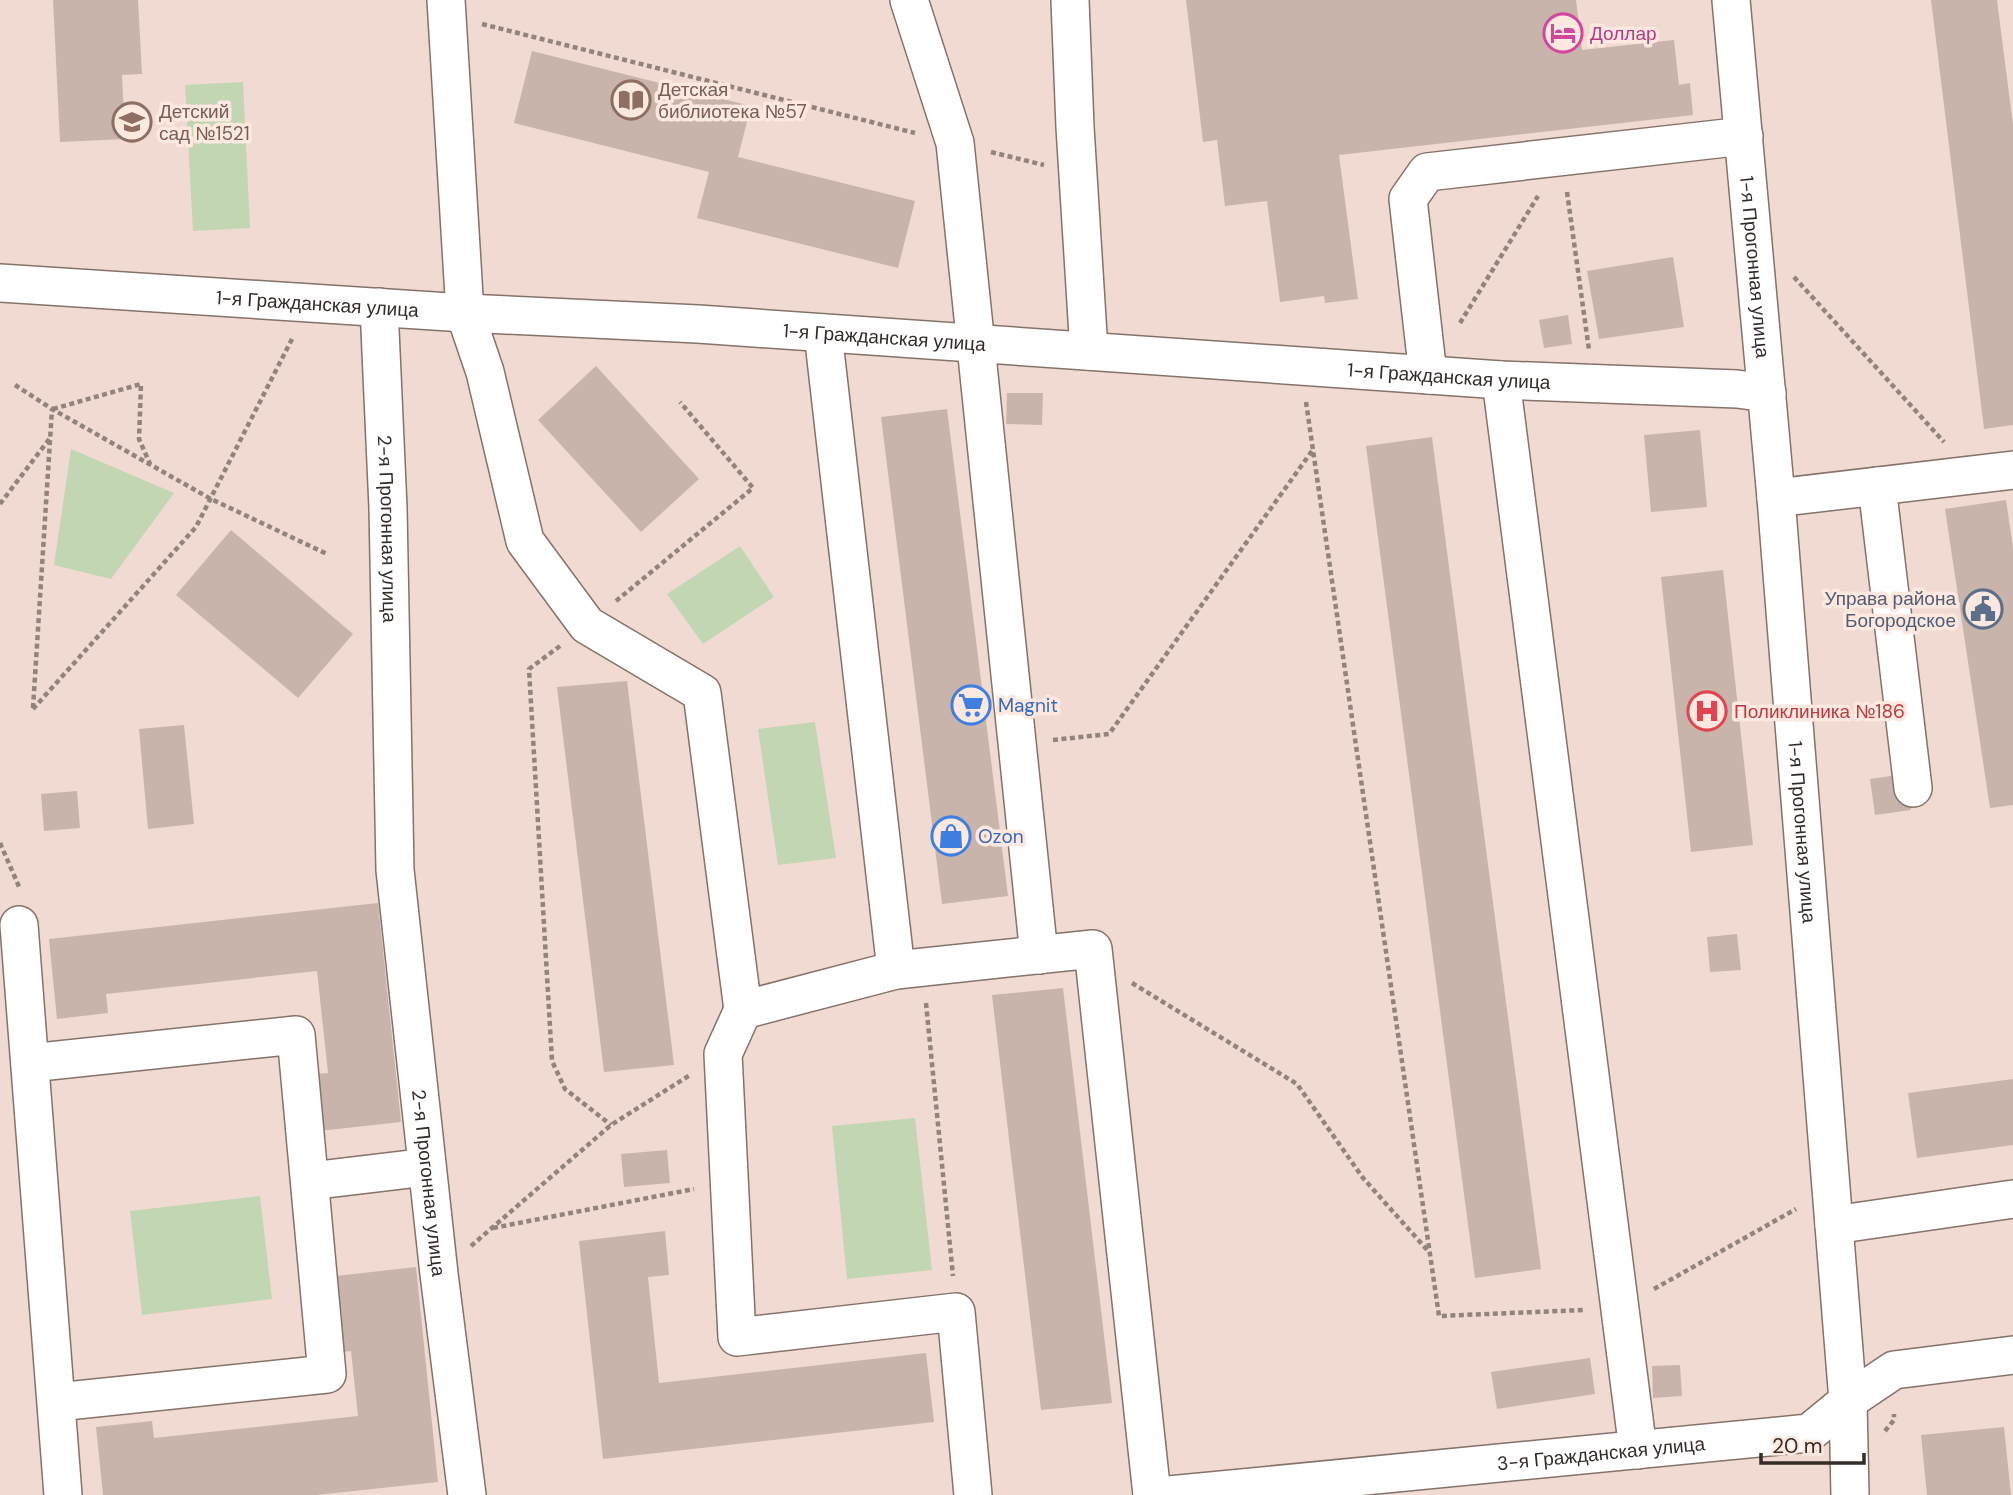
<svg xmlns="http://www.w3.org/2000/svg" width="2013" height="1495" font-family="'DM Sans',sans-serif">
<rect width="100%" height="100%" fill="#f0dad2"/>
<g fill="#c3d6b4">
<polygon points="243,82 250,228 193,231 185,85"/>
<polygon points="71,449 174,493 111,579 54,565"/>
<polygon points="740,546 774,597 703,644 667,594"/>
<polygon points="815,722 836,858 778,865 758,729"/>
<polygon points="915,1118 932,1270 847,1279 832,1126"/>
<polygon points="260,1196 272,1299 142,1315 130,1211"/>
</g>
<g fill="#c9b4ac">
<polygon points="53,0 138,0 142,74 122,75 125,139 60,142"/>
<polygon points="1186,0 1576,0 1582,50 1674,40 1679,85 1690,83 1693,115 1339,155 1358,299 1325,303 1324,296 1280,302 1267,201 1225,206 1217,140 1203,142"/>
<polygon points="1931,0 1997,0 2013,125 2013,425 1984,429"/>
<polygon points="532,51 751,106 738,157 915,201 898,268 697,218 709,172 514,123"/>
<polygon points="1673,257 1684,327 1599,339 1587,271"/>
<polygon points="1568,315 1572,344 1544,348 1539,320"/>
<polygon points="596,366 699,479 641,532 538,420"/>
<polygon points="1007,393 1043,393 1042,425 1006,424"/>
<polygon points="947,409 1008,896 942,904 881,417"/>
<polygon points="1700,430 1707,507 1651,512 1644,435"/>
<polygon points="1432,437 1541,1269 1475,1278 1366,446"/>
<polygon points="2006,500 2013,548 2013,805 1990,808 1945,509"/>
<polygon points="231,530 353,634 298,698 176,595"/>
<polygon points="1723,570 1753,845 1691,852 1661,577"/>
<polygon points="627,681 674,1065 604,1072 557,687"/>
<polygon points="184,725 194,824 148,829 139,729"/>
<polygon points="1905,774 1911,810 1875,815 1870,779"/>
<polygon points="77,791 80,828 44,831 41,794"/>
<polygon points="378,903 401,1122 319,1131 313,1074 328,1073 317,971 106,994 108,1013 57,1019 49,939"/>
<polygon points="1737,934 1741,970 1710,972 1707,937"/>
<polygon points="1063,988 1112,1403 1041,1410 992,995"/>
<polygon points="2013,1079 2013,1145 1917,1158 1908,1093"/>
<polygon points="667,1150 670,1183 624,1187 621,1154"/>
<polygon points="665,1231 669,1275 648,1277 659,1383 926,1353 934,1422 603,1459 579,1241"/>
<polygon points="416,1267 438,1482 316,1495 103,1495 96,1427 152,1421 154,1438 358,1416 351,1351 335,1353 327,1277"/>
<polygon points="1590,1358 1595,1394 1497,1409 1491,1372"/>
<polygon points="1680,1365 1682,1396 1653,1398 1652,1366"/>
<polygon points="2004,1427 2011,1495 1927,1495 1921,1435"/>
</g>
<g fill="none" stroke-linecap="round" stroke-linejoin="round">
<g stroke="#85726a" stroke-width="40">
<g id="minor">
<polyline points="446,0 465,313 485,372 525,541 587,625 702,693 743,1010 896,970 1093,949 1152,1495"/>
<polyline points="909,0 955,143 1039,955"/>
<polyline points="1070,0 1075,127 1089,351"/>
<path id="s1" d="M1731,0L1776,498L1848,1401L1850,1495"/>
<path id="s2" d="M0,283L465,313L698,324L1501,380L1737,389L1767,393"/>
<path id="s3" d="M379,307L388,508L395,870L439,1274L467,1495"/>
<polyline points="823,333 896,970"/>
<polyline points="1428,375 1408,199 1427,172 1744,136"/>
<polyline points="1501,380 1638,1450"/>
<polyline points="1877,486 1913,788"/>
<polyline points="1776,498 2013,470"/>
<polyline points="19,925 63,1495"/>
<polyline points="743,1010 723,1054 737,1337 956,1312 973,1495"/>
<polyline points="30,1063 296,1035 327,1374 57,1402"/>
<polyline points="310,1181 427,1167"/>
<polyline points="1834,1225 2013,1199"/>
<path id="s4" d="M1169,1495L1809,1433L1848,1401L1894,1370L2013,1355"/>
</g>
</g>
<g stroke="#92837d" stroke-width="4.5" stroke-dasharray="5 3.5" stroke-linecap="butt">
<polyline points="482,24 915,133"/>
<polyline points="991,152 1044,165"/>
<polyline points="1567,192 1589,350"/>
<polyline points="1794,277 1944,442"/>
<polyline points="1460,323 1538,196"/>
<polyline points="15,385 52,409 211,499 327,554"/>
<polyline points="1306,402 1439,1316 1584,1310"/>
<polyline points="53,409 141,384 139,439 150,464"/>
<polyline points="0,504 50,438"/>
<polyline points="616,601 753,488 680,402"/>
<polyline points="560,646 529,669 552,1061 565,1089 611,1125"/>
<polyline points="33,708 52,409"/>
<polyline points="33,709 196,527 293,337"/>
<polyline points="1053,740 1109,734 1312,451"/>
<polyline points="0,843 20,889"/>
<polyline points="1132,983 1297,1084 1363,1178 1429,1252"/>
<polyline points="926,1003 953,1276"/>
<polyline points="493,1228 694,1189"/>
<polyline points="471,1246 611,1125 690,1075"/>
<polyline points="1654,1289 1796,1209"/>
<polyline points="1885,1431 1894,1420 1894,1414"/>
</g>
<use href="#minor" stroke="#fff" stroke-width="37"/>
</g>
<defs>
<g id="hotel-ring" transform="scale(2.0125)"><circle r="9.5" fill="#fee8df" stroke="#d1479c" stroke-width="1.5"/><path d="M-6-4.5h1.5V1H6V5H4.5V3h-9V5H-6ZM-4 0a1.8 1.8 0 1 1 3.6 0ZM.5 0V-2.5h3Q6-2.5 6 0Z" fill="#d1479c"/></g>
<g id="library-ring" transform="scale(2.0125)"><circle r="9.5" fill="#fee8df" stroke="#8d6e63" stroke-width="1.5"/><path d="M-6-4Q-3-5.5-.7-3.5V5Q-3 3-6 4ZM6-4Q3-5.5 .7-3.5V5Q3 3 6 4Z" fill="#8d6e63"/></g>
<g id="school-ring" transform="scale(2.0125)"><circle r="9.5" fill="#fee8df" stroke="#8d6e63" stroke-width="1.5"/><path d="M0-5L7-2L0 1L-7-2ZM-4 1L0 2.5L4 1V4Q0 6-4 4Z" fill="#8d6e63"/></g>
<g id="civic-ring" transform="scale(2.0125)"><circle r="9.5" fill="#fee8df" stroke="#5c6f8a" stroke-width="1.5"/><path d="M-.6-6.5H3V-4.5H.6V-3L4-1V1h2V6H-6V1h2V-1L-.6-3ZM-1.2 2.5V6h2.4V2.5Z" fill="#5c6f8a"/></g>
<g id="supermarket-ring" transform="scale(2.0125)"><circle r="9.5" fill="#fee8df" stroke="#3f7fe0" stroke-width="1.5"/><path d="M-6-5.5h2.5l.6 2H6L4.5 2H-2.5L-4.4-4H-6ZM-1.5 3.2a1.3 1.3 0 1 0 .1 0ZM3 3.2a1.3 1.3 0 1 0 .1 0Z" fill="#3f7fe0"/></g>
<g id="hospital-ring" transform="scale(2.0125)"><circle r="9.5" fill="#fee8df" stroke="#e0444e" stroke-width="1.5"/><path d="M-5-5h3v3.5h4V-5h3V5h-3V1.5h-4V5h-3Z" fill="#e0444e"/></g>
<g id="shop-ring" transform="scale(2.0125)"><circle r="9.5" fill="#fee8df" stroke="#3f7fe0" stroke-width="1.5"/><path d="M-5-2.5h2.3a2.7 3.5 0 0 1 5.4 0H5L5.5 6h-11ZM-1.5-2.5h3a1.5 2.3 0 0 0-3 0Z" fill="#3f7fe0"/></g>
</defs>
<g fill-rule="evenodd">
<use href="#hotel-ring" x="1563" y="33"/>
<use href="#library-ring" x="631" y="100"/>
<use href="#school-ring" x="132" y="122"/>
<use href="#civic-ring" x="1983" y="609"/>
<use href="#supermarket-ring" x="971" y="705"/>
<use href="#hospital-ring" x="1707" y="711"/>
<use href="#shop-ring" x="951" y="836"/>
</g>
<g text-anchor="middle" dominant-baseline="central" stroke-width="7" stroke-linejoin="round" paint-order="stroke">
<g font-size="19" fill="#b23c85" stroke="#fee8df" text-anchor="start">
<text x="1590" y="33">Доллар</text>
</g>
<g font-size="19" fill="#785e54" stroke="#fee8df" text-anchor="start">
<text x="658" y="89">Детская<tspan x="658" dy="22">библиотека №57</tspan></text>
<text x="159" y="111">Детский<tspan x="159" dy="22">сад №1521</tspan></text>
</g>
<g font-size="19" fill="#342c29" stroke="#fee8df">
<text stroke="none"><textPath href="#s1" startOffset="268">1-я Прогонная улица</textPath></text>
<text stroke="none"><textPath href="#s2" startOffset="318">1-я Гражданская улица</textPath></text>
<text stroke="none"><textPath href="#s2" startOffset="886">1-я Гражданская улица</textPath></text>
<text stroke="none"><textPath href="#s2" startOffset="1452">1-я Гражданская улица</textPath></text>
<text stroke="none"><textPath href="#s3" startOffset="222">2-я Прогонная улица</textPath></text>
<text stroke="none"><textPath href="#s1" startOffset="835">1-я Прогонная улица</textPath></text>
<text stroke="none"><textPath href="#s3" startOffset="878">2-я Прогонная улица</textPath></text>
<text stroke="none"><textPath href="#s4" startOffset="434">3-я Гражданская улица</textPath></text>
</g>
<g font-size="19" fill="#4e5e75" stroke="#fee8df" text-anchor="end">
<text x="1956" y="598">Управа района<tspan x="1956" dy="22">Богородское</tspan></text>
</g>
<g font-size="19" fill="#366cbe" stroke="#fee8df" text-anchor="start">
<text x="998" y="705">Magnit</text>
<text x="978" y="836">Ozon</text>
</g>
<g font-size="19" fill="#be3a42" stroke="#fee8df" text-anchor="start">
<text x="1734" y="711">Поликлиника №186</text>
</g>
</g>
<path d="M1761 1453v10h103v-10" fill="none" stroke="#342c29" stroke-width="3.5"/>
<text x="1772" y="1453" font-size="21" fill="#342c29" stroke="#fee8df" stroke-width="5" paint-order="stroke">20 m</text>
</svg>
